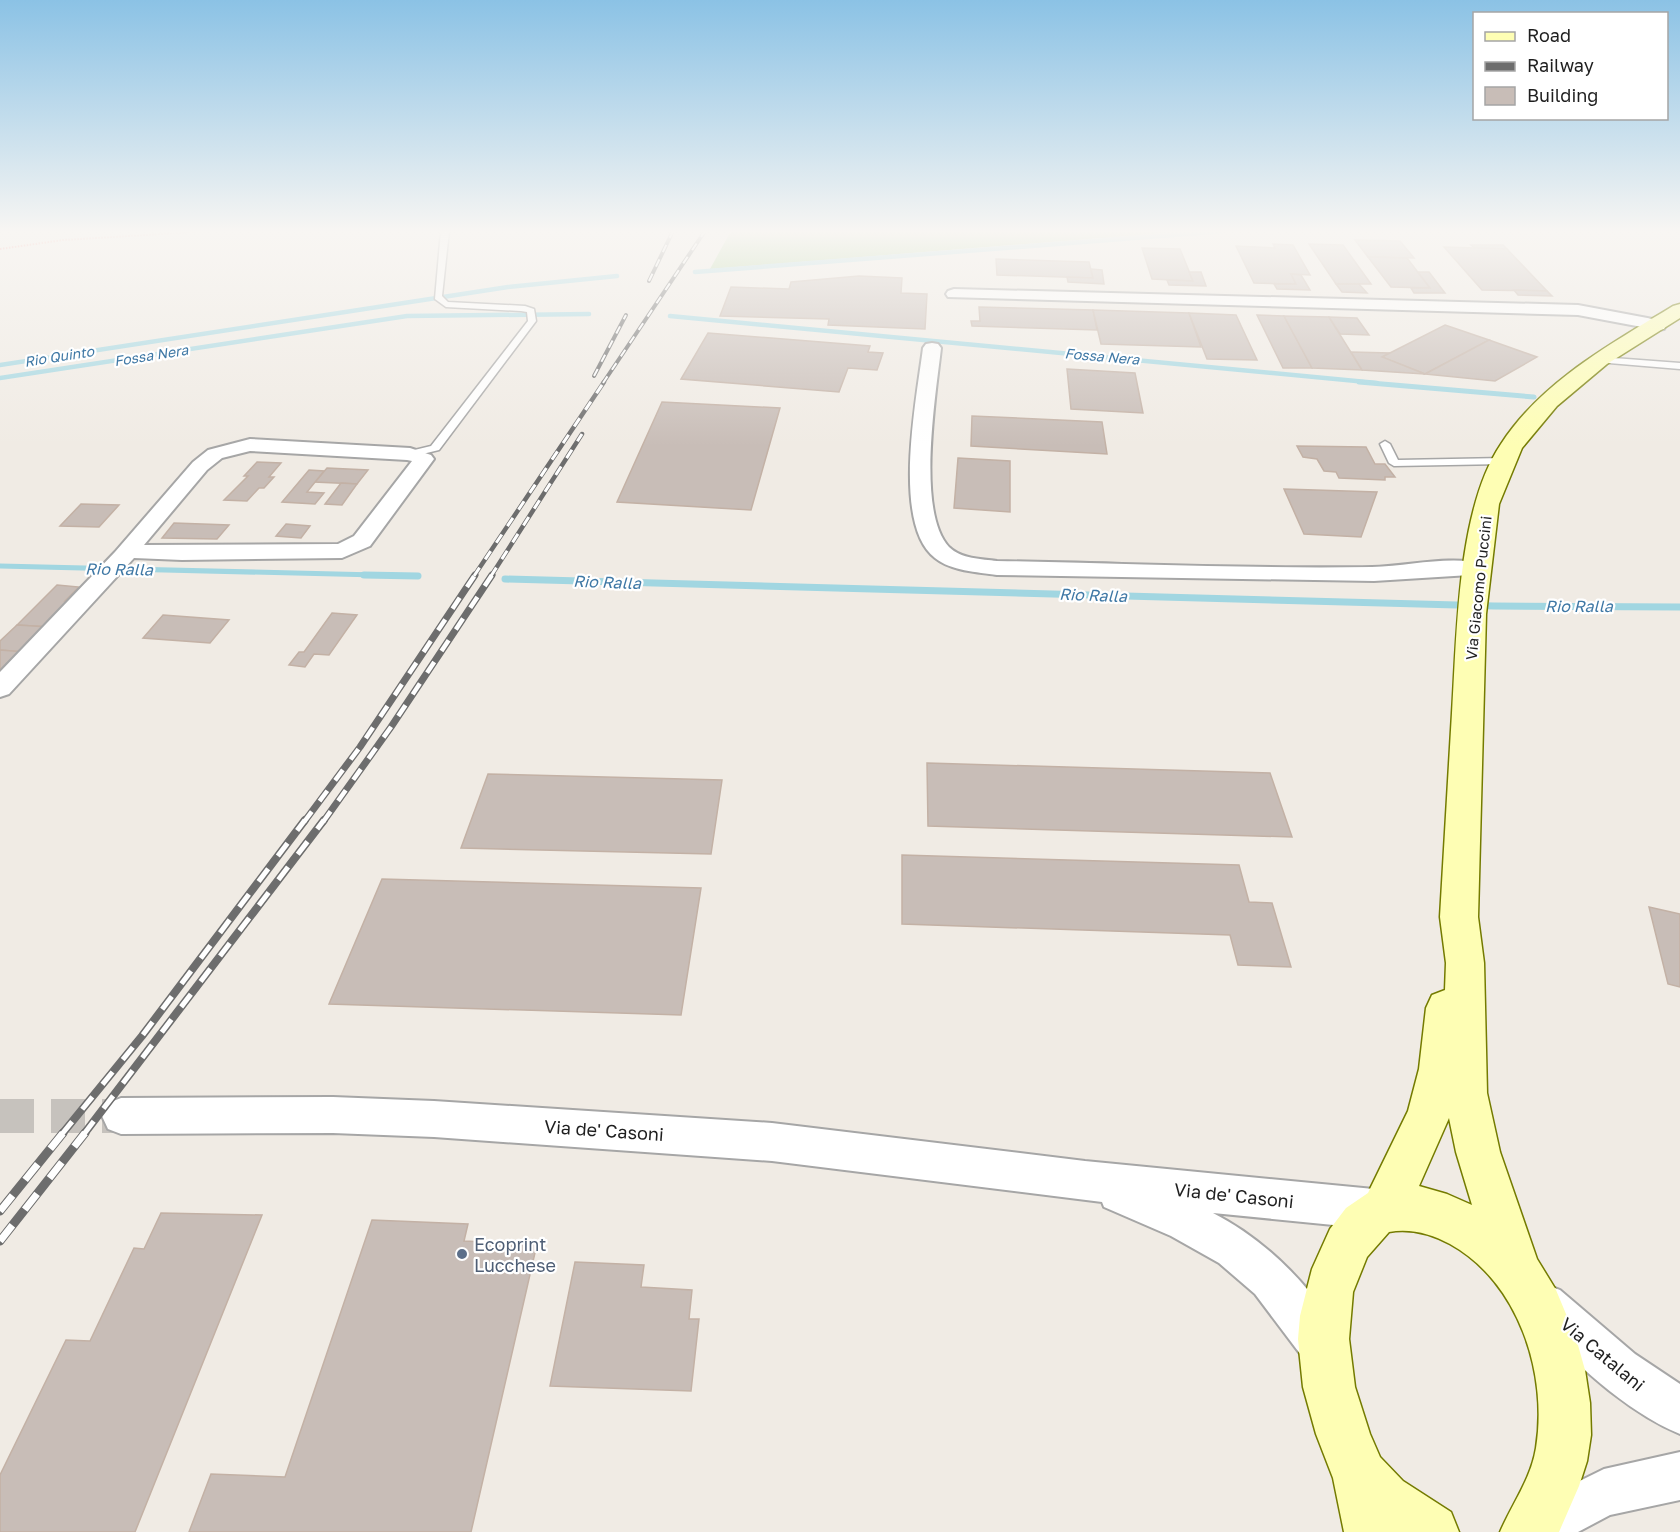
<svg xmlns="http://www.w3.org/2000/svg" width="1680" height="1532" font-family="'Golos Text',sans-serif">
<rect width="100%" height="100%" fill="#f0ebe4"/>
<polygon fill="#abd296" points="731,231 1190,231 710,269"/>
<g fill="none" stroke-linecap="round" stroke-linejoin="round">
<g stroke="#a1d6e1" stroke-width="4.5">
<polyline points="695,272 1224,231"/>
<polyline points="670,316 1377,383"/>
<polyline points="0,365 508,287 617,276"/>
<polyline points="0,378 407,316 589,314"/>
</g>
<g stroke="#a1d6e1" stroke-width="5">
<polyline points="1359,382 1534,397"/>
<polyline points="0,566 418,576"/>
</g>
<g stroke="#a1d6e1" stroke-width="7">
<polyline points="364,575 418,576"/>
<polyline points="505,579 1494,606 1680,607"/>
</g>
</g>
<g fill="#c8bdb7" stroke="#c3b1a5" stroke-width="1.5">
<polygon points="1355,240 1400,241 1414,258 1368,257"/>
<polygon points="1273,244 1293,245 1310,275 1291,274 1296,284 1254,283 1236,246 1275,248"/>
<polygon points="1309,244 1343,245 1371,284 1336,284"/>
<polygon points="1471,245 1503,245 1507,249 1475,248"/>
<polygon points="1444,247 1507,249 1547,291 1482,290"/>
<polygon points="1142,248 1180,249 1193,281 1152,279"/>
<polygon points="1368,257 1407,258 1430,288 1391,287"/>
<polygon points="996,259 1089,262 1093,278 997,275"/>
<polygon points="1091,269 1102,270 1104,284 1068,282 1067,277 1093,278"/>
<polygon points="1189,272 1201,272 1206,286 1169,285 1167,280 1193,281"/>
<polygon points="1418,272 1429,272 1445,293 1414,293 1411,288 1430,288"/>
<polygon points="1291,274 1301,275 1310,290 1277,289 1274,284 1296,284"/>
<polygon points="859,276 902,278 901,293 927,294 925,329 828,325 829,319 720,316 731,287 789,289 791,282"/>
<polygon points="1336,284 1359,284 1367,293 1342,292"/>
<polygon points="1514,290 1547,291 1552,296 1518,295"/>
<polygon points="979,307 1093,310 1097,330 972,326 971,321 980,321"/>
<polygon points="1093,310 1189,313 1201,347 1101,344"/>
<polygon points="1189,313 1236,315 1257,360 1207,359"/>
<polygon points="1257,315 1284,316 1312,368 1283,368"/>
<polygon points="1284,316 1329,317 1362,370 1312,368"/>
<polygon points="1329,317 1357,318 1369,335 1340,334"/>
<polygon points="1445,325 1489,340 1425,374 1382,357"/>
<polygon points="708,333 870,346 868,352 883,353 877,370 848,368 839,392 681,379"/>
<polygon points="1489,340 1537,357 1495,381 1425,374"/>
<polygon points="1351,352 1389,353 1382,357 1425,374 1362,370"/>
<polygon points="1067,369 1135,373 1143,413 1071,409"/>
<polygon points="662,402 780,408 751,510 617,502"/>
<polygon points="972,416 1102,422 1107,454 971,446"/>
<polygon points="1297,446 1366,447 1375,464 1385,464 1395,477 1385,477 1385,480 1339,478 1336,472 1324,471 1317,459 1303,457"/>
<polygon points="958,458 1010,461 1010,512 954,508"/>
<polygon points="257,462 281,463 269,477 274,477 264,488 259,488 247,501 224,500 248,476 244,476"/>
<polygon points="327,468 368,470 357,484 315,482"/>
<polygon points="309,470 324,471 307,492 324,493 315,504 282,502"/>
<polygon points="341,483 357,484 342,505 325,504"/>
<polygon points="1284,489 1377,492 1361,537 1304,534"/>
<polygon points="81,504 119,505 99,527 60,526"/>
<polygon points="174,523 229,525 217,539 162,538"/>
<polygon points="286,524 310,526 301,538 276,536"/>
<polygon points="57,585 79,587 65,601 74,601 49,627 17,625"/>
<polygon points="332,613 357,615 329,655 314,654 305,667 289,665 299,652 304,652"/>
<polygon points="163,615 229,620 210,643 143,638"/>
<polygon points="17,625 49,627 25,652 0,650 0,641"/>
<polygon points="0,650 25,652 0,677"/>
<polygon points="927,763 1270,773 1292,837 928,826"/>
<polygon points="488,774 722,780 711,854 461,848"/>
<polygon points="902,855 1239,865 1249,902 1272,903 1291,967 1238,965 1230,935 902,924"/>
<polygon points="382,879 701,888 681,1015 329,1004"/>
<polygon points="1649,907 1680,914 1680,987 1668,984"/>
<polygon points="161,1213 262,1215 135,1532 0,1532 0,1475 66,1340 90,1341 134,1248 144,1249"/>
<polygon points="372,1220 468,1224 464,1241 537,1244 471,1532 189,1532 211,1474 285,1477"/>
<polygon points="575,1262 644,1265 641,1287 692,1290 689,1319 699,1319 691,1391 550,1386"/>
</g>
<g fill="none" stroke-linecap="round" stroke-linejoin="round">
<polyline stroke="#c6c2bd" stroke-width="34" stroke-dasharray="34 17" stroke-linecap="butt" points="0,1116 121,1116"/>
<g stroke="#a6a6a6" stroke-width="3">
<g id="service">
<polygon points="441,231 449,231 442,296 448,302 525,306 534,309 536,321 439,450 410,457 406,456 406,452 431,446 528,321 527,312 521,311 446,307 435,299"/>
<polygon points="1600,357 1680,363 1680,369 1597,362 1595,360"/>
<polygon points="1385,441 1390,444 1398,460 1504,458 1509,461 1504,464 1394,466 1389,463 1380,444"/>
</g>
</g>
<g stroke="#a6a6a6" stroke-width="4">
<g id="minor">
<polygon points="954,289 1578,305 1658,320 1664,321 1666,325 1664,329 1658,330 1578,315 948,297 946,294 948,291"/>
<path d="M932,343L938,344L941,348C936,394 916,512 949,547C961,559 982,559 997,561C1122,563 1247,569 1372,567C1410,566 1449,555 1486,564L1490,569L1486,574L1374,581L997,575C977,572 951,571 935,558C891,524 917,397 923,348L926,344Z"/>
<path d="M250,439L410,448L431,455L434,459L370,546L342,558L182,560L134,558L9,694L0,697V672L115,552L193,462L208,450ZM250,451L407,460L412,461L354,536L338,544L144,545L207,470L222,458Z"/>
<path d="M333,1097L434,1101L772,1123L1085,1161L1384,1190L1398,1196L1404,1210L1398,1224L1384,1230L1213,1213C1265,1239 1322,1294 1344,1348L1337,1363L1322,1370L1307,1363L1255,1294L1219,1263L1171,1236L1104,1207L1102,1202L772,1161L434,1137L333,1133L121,1134L108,1129L102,1116L108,1103L121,1098Z"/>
<path d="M1545,1284L1560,1290L1635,1354L1680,1384V1434C1622,1410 1576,1361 1530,1320L1524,1305L1530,1290Z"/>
<polygon points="1680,1452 1680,1500 1610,1515 1578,1532 1504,1532 1511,1515 1604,1469"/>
</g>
</g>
<g stroke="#747b00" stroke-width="3">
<path id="secondary" d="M1680,304V318L1607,364L1557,406L1522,448L1499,504L1486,614L1478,917L1484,963L1487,1093L1500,1152L1537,1259L1556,1290L1576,1338L1585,1370L1590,1403L1591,1435L1587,1461L1579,1486L1559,1532H1500C1512,1504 1531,1479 1536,1448C1548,1374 1519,1282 1450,1244C1431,1234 1411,1228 1389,1232L1367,1257L1353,1292L1349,1339L1355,1387L1370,1434L1380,1457L1403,1481L1451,1512L1459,1532H1344L1333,1478L1316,1434L1303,1387L1298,1339L1300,1316L1312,1269L1330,1229L1346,1208L1368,1193L1408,1111L1419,1069L1426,1008L1432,995L1445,990L1446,963L1440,917C1444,849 1448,781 1452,713C1457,635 1457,509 1501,444C1542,381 1611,344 1673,306ZM1449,1118L1456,1152L1472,1205L1447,1194L1419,1186Z"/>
</g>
<polyline stroke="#ff6e66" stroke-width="2" stroke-dasharray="1.5 1.5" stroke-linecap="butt" points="0,249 63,240 211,231"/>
<use href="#service" fill="#fff" fill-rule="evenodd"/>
<use href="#minor" fill="#fff" fill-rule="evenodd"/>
<use href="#secondary" fill="#fefeb4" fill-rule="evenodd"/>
<g stroke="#6d6d6d" stroke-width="4">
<g id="rail-far4">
<polyline points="649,281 673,231"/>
<polyline points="594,376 626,315"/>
<polyline points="603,383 705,231"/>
</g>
</g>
<g stroke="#6d6d6d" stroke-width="4.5">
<g id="rail-far3">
<polyline points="474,576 604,382"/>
<polyline points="491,576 582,434"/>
</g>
</g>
<g stroke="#6d6d6d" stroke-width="7">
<g id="rail-far2">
<polyline points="304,822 360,747 475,575"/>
<polyline points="323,822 391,727 492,575"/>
</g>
</g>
<g stroke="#6d6d6d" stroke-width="8">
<g id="rail-far1">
<polyline points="62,1134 142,1036 305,820"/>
<polyline points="84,1134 324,820"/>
</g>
</g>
<g stroke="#6d6d6d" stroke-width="9">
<g id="rail">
<polyline points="0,1211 63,1133"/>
<polyline points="0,1241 85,1133"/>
</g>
</g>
<use href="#rail-far4" stroke="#fff" stroke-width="2" stroke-dasharray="8" stroke-linecap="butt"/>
<use href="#rail-far3" stroke="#fff" stroke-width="3" stroke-dasharray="10" stroke-linecap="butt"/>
<use href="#rail-far2" stroke="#fff" stroke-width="4.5" stroke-dasharray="13" stroke-linecap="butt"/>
<use href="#rail-far1" stroke="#fff" stroke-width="5" stroke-dasharray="16" stroke-linecap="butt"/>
<use href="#rail" stroke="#fff" stroke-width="7" stroke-dasharray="20" stroke-linecap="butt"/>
</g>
<linearGradient id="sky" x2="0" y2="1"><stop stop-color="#8bc2e5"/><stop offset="0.52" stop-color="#f8f6f3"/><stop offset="1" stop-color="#f8f6f3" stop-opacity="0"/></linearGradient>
<rect width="1680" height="446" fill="url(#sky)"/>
<circle fill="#5c6f8a" stroke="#fff" stroke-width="2" cx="462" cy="1254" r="6"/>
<g text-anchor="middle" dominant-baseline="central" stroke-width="4.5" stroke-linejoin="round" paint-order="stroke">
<g font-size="14" font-style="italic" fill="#3f78a5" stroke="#fff">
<text transform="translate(151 355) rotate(-9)">Fossa Nera</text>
<text transform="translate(59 356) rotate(-9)">Rio Quinto</text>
<text transform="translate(1102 356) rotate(5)">Fossa Nera</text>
</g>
<g font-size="15" fill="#1f1f1f" stroke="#fff">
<text transform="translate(1478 588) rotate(-84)">Via Giacomo Puccini</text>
</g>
<g font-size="16" font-style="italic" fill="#3f78a5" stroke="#fff">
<text transform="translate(119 569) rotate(1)">Rio Ralla</text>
<text transform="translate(607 582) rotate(2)">Rio Ralla</text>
<text transform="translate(1093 595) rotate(2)">Rio Ralla</text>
<text x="1579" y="606">Rio Ralla</text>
</g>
<g font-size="18" fill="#1f1f1f" stroke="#fff">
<text transform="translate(604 1130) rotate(4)">Via de' Casoni</text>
<text transform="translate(1234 1195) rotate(6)">Via de' Casoni</text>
<text transform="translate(1603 1354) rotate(40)">Via Catalani</text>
</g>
<g font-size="18" fill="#4e5e75" stroke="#fff" text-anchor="start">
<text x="474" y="1244">Ecoprint<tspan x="474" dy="21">Lucchese</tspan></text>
</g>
</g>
<rect x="1473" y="12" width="195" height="108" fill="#ffffff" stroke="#a5a5a5" stroke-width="1.5"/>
<rect x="1485" y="32" width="30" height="9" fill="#fefeb4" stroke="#a5a5a5" stroke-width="1.5"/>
<text x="1527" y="42" font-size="18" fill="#1f1f1f">Road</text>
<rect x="1485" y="62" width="30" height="9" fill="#6d6d6d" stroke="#a5a5a5" stroke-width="1.5"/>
<text x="1527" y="72" font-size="18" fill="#1f1f1f">Railway</text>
<rect x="1485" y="87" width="30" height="18" fill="#c8bdb7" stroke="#a5a5a5" stroke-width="1.5"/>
<text x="1527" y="102" font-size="18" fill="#1f1f1f">Building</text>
</svg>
